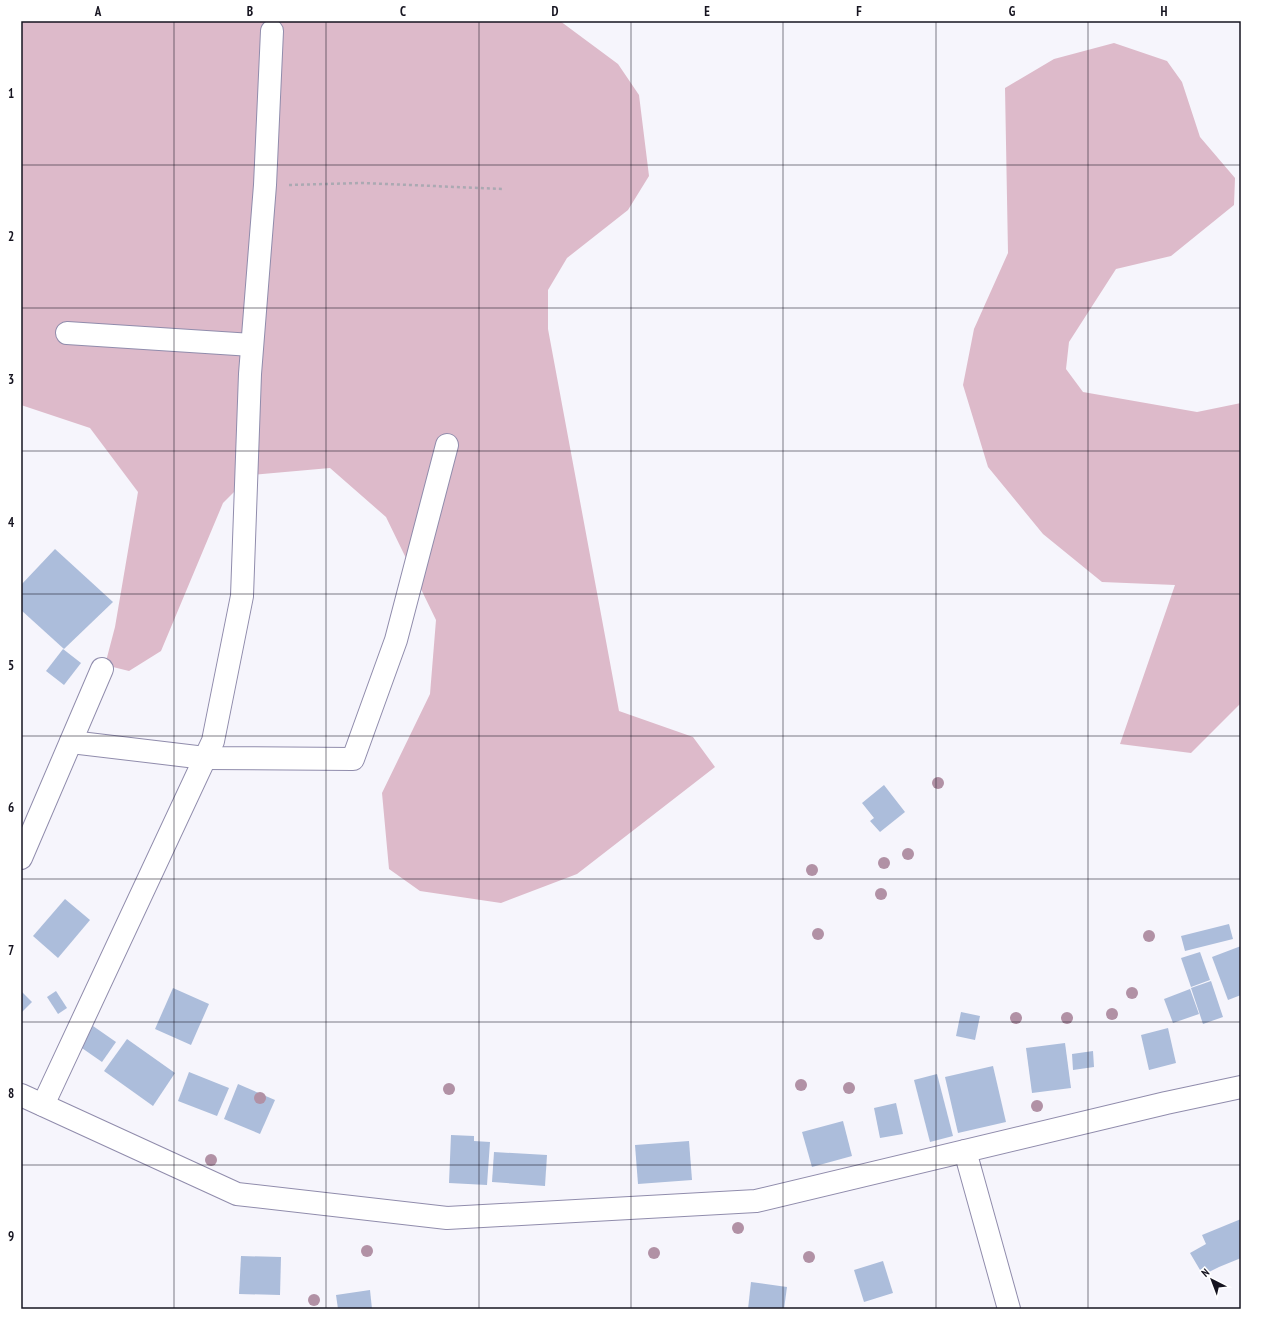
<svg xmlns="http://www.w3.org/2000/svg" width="1262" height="1330" font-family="'PT Sans Narrow',sans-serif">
<rect width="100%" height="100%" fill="#f6f5fc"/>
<g fill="#ddbaca">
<polygon points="21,21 560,21 618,64 639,95 649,176 628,210 567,258 548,290 548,329 619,711 693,737 715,767 577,874 501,903 420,891 389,869 382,793 430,694 436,620 386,517 330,468 251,475 223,503 161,651 129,671 105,665 115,627 138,492 90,428 21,405"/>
<polygon points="1114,43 1167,61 1182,82 1200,137 1235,178 1234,205 1171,256 1116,269 1069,342 1066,369 1083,392 1197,412 1241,403 1241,703 1191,753 1120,744 1175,585 1102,582 1043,534 988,467 963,385 974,329 1008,253 1005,88 1054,59"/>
</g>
<g fill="#acbddb">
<polygon points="55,549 113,602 64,649 21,610 21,585"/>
<polygon points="63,649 81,663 64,685 46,671"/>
<polygon points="884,785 905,812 880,832 870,821 874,818 862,803"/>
<polygon points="65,899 90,920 58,958 33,936"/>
<polygon points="1229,924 1233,939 1185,951 1181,936"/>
<polygon points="1241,946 1241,995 1228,1000 1212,957"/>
<polygon points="1200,952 1210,980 1191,987 1181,958"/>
<polygon points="1211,981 1223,1017 1203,1024 1191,988"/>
<polygon points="173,988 209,1004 191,1045 155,1029"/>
<polygon points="1190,989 1199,1014 1173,1023 1164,999"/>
<polygon points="21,991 32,1002 21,1013"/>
<polygon points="56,991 67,1008 58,1014 47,997"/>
<polygon points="961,1012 980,1016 975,1040 956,1036"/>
<polygon points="93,1026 116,1042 102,1062 79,1046"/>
<polygon points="1168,1028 1176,1063 1149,1070 1141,1035"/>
<polygon points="127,1039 175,1073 153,1106 104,1071"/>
<polygon points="1065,1043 1071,1088 1032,1093 1026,1048"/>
<polygon points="1093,1051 1094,1067 1073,1070 1072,1054"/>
<polygon points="993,1066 1006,1122 958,1133 945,1077"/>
<polygon points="189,1072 229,1088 217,1116 178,1101"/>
<polygon points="937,1074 953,1136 930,1142 914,1080"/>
<polygon points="238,1084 275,1100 260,1134 224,1119"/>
<polygon points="896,1103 903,1134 880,1138 874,1108"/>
<polygon points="843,1121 852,1156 812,1167 802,1132"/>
<polygon points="451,1135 474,1136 474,1141 490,1142 487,1185 449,1183"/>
<polygon points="689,1141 692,1180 638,1184 635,1145"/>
<polygon points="494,1152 547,1155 545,1186 492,1182"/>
<polygon points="1241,1219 1241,1258 1219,1267 1203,1275 1190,1253 1206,1244 1202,1235"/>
<polygon points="241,1256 281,1257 280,1295 239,1294"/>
<polygon points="883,1261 893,1293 864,1302 854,1270"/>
<polygon points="751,1282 787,1287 784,1309 748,1309"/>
<polygon points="370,1290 372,1309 338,1309 336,1295"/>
</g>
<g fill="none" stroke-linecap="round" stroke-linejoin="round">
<g stroke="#908cac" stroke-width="24">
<g id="minor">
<polyline points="67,333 252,345"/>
<polyline points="71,742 205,758 353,759 396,640 447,445"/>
<polyline points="21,858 102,669"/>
<polyline points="43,1105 213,741 242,596 250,374 265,185 272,31"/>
<polyline points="965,1151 1009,1309"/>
</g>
</g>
<g stroke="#908cac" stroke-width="24">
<polyline id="tertiary" points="21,1095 237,1194 447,1218 756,1201 1166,1103 1241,1087"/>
</g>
<polyline stroke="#aba9b2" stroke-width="2.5" stroke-dasharray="3 3" stroke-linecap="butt" points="289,185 362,183 504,189"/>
<use href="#minor" stroke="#fff" stroke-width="22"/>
<use href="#tertiary" stroke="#fff" stroke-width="22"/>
</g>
<g fill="#b191a5">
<circle cx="938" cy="783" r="6"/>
<circle cx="908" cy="854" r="6"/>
<circle cx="884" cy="863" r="6"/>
<circle cx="812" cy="870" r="6"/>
<circle cx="881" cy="894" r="6"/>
<circle cx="818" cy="934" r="6"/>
<circle cx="1149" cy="936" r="6"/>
<circle cx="1132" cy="993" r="6"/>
<circle cx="1112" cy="1014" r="6"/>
<circle cx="1016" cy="1018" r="6"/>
<circle cx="1067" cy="1018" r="6"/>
<circle cx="801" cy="1085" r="6"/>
<circle cx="849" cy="1088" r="6"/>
<circle cx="449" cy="1089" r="6"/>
<circle cx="260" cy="1098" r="6"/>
<circle cx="1037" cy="1106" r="6"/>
<circle cx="211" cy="1160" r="6"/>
<circle cx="738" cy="1228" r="6"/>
<circle cx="367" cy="1251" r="6"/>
<circle cx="654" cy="1253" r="6"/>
<circle cx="809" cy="1257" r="6"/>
<circle cx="314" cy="1300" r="6"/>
</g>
<path fill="none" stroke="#161420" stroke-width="1" stroke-opacity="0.55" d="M174,21V1309M326,21V1309M479,21V1309M631,21V1309M783,21V1309M936,21V1309M1088,21V1309M21,165H1241M21,308H1241M21,451H1241M21,594H1241M21,736H1241M21,879H1241M21,1022H1241M21,1165H1241"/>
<rect width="1262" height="1330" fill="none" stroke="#ffffff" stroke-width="44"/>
<g transform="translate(1212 1280) rotate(318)" stroke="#ffffff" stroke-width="3" paint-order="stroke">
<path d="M0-3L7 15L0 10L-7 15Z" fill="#161420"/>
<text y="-6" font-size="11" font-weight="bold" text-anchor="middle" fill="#161420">N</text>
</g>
<rect x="22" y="22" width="1218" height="1286" fill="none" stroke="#161420" stroke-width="1.5"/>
<g font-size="13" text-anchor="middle" font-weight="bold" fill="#161420">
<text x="98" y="16">A</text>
<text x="250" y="16">B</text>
<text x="403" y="16">C</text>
<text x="555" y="16">D</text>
<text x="707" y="16">E</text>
<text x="859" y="16">F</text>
<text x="1012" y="16">G</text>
<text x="1164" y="16">H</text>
<text x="11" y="98">1</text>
<text x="11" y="241">2</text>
<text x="11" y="384">3</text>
<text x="11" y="527">4</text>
<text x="11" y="670">5</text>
<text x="11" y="812">6</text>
<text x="11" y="955">7</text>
<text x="11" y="1098">8</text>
<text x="11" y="1241">9</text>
</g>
</svg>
